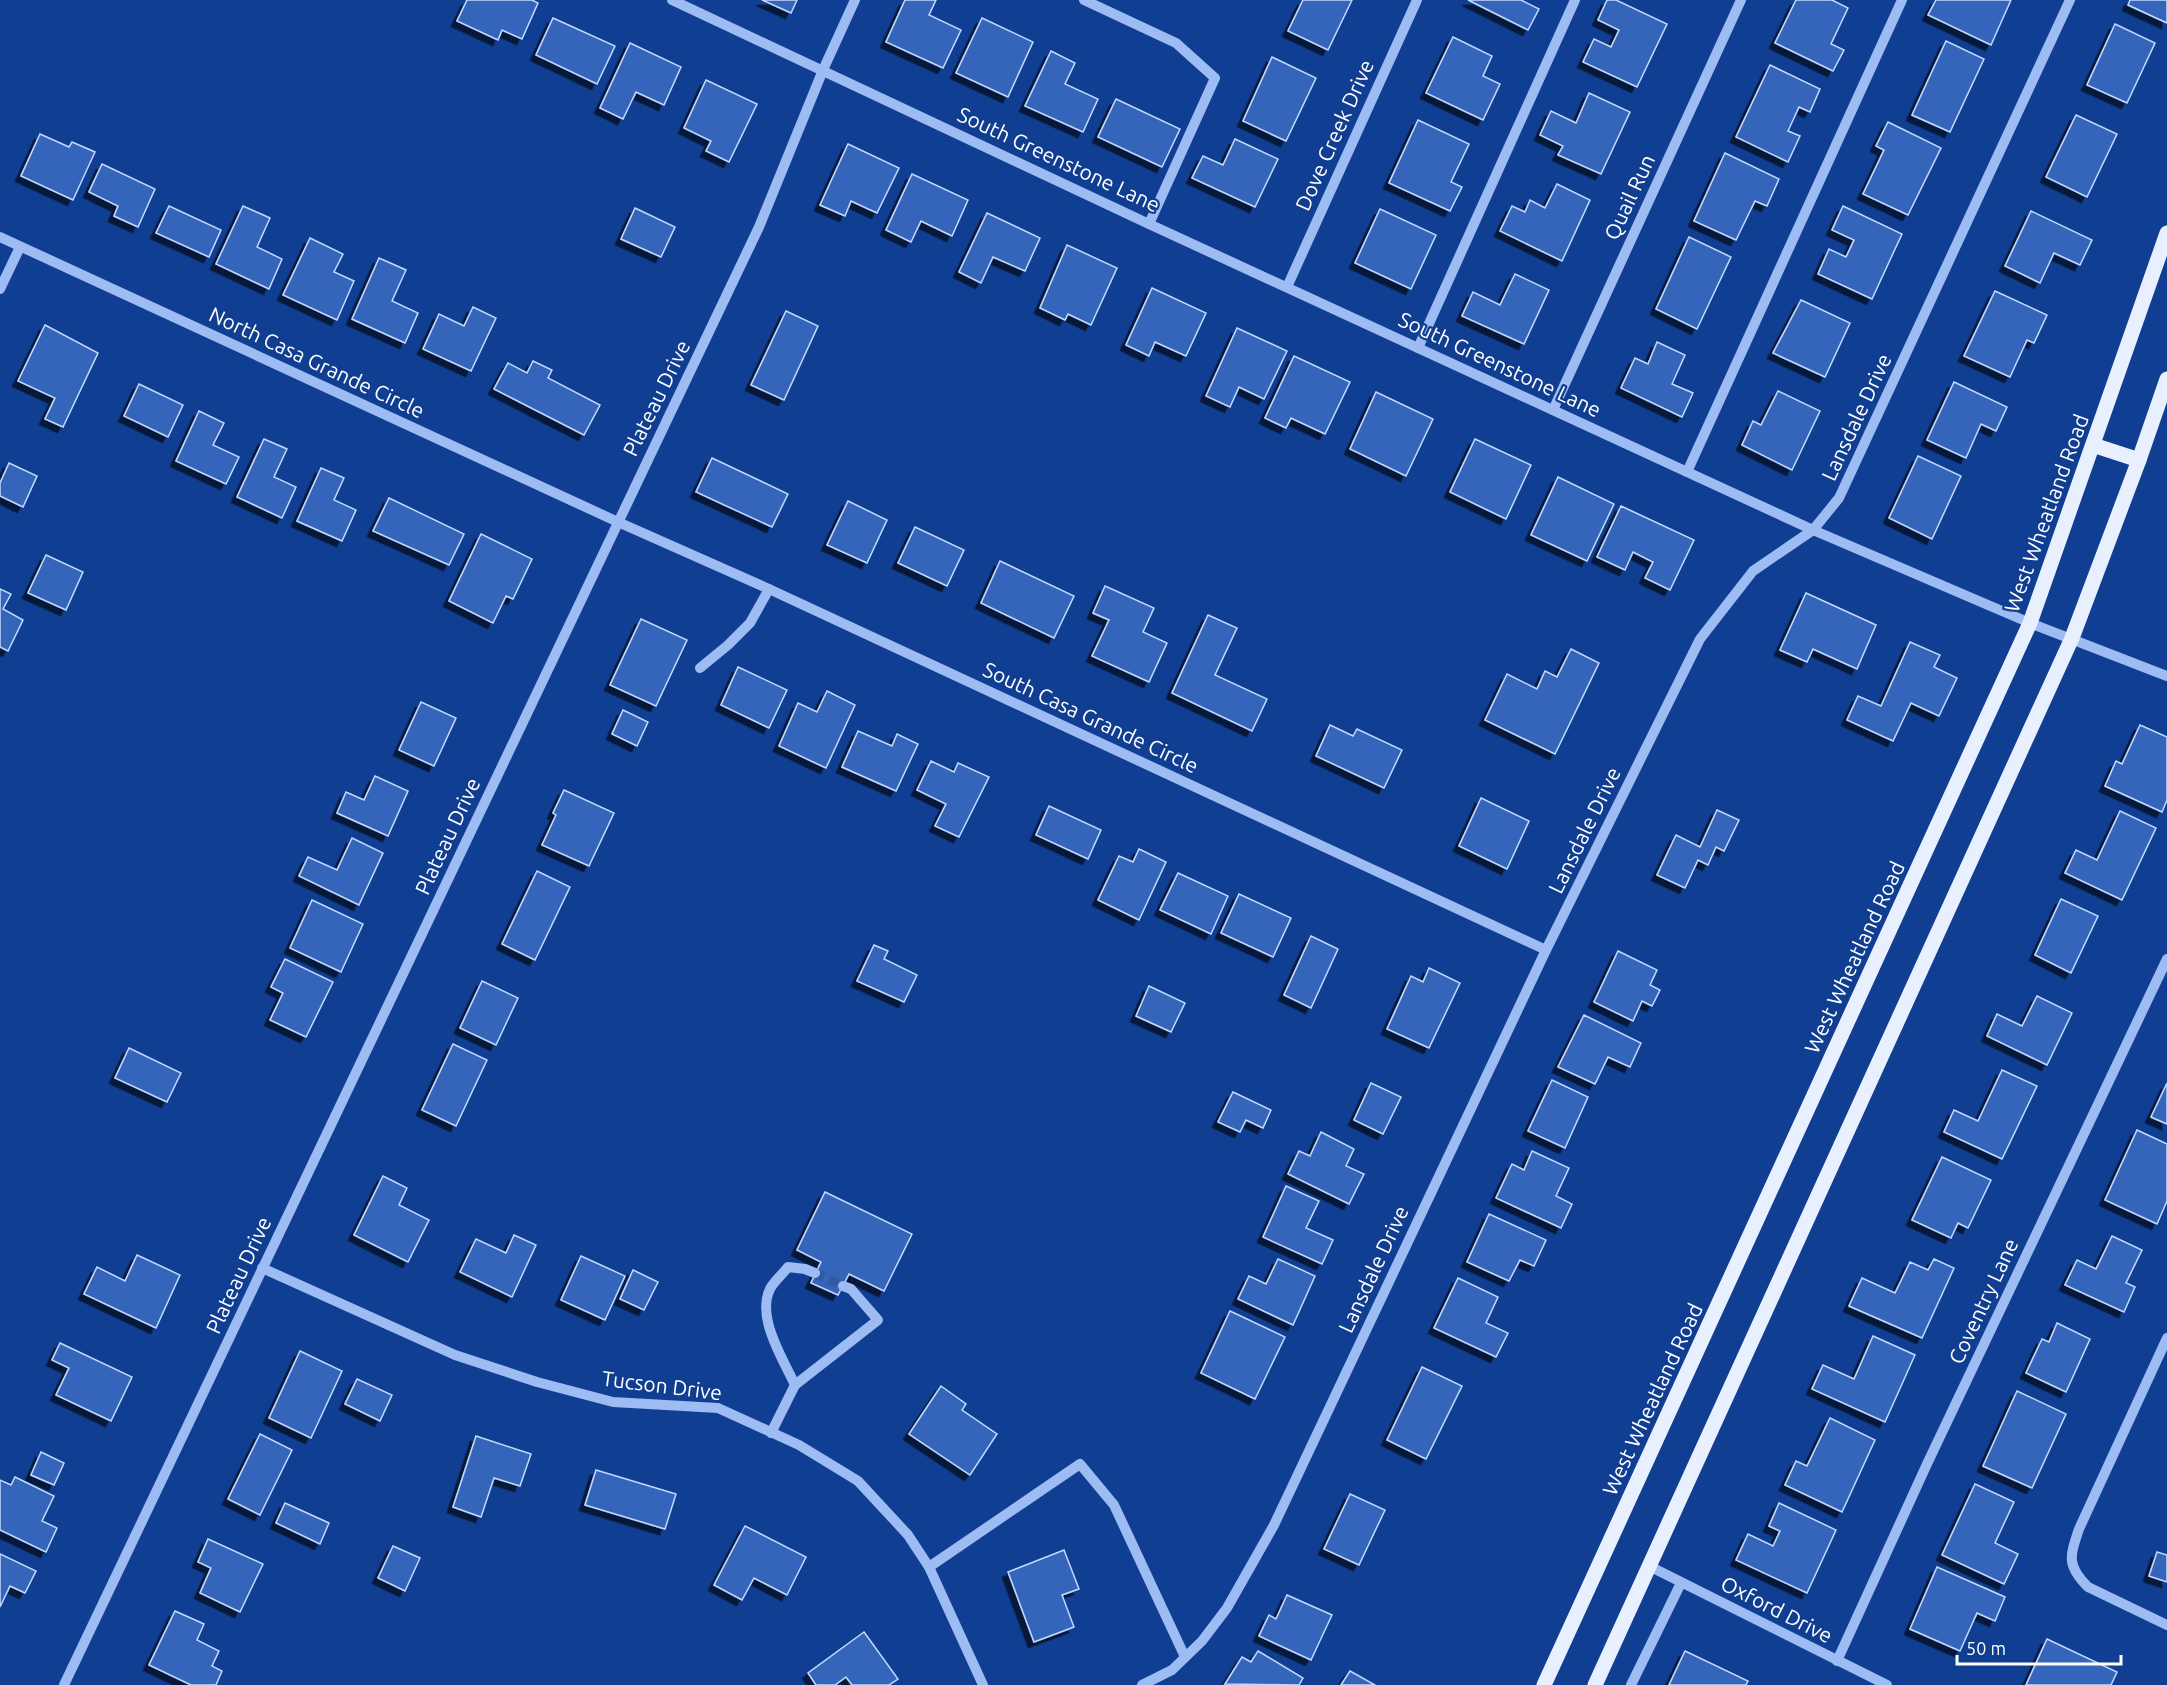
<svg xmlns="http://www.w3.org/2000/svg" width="2167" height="1685" font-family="Ubuntu,sans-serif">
<defs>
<filter id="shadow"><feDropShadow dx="-5.5" dy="5.5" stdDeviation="0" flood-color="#0009"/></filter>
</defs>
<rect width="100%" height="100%" fill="#103e92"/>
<g fill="#3465ba" stroke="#c4d9fe" stroke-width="1.5" filter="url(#shadow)">
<polygon points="467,0 532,0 538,3 522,39 502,30 498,40 457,21"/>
<polygon points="762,0 797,0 791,13"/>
<polygon points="905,0 936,0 929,15 961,30 943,68 886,42"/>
<polygon points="1303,0 1352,0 1328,50 1288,31"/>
<polygon points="1468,0 1521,0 1539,9 1528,30"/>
<polygon points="1607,0 1616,0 1667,24 1637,87 1583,62 1594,39 1611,47 1619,30 1598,20"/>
<polygon points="1796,0 1832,0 1848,8 1831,44 1844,50 1833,71 1775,43"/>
<polygon points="1936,0 2011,0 1991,45 1928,15"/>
<polygon points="2130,0 2167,0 2167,23 2128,5"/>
<polygon points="553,18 615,46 597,84 536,55"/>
<polygon points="982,18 1033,42 1008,97 956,73"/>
<polygon points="2115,24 2155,43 2127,103 2087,85"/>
<polygon points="1453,37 1492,56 1483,76 1500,84 1483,120 1426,93"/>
<polygon points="1946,41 1984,59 1950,132 1912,115"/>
<polygon points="630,43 681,67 664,105 636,92 623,119 600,108"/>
<polygon points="1051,51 1075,63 1065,84 1098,99 1083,132 1025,106"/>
<polygon points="1272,57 1316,78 1286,141 1243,121"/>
<polygon points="1770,65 1820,89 1810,112 1799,107 1788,131 1800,136 1788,162 1736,137"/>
<polygon points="706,80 757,104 729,162 706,151 711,141 684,128"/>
<polygon points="1589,93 1630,112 1601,174 1558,155 1563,146 1540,135 1551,111 1576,123"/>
<polygon points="1116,99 1180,129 1162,167 1098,137"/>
<polygon points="2076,115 2117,134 2087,197 2046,177"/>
<polygon points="1418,120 1469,144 1451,182 1462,187 1450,211 1389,183"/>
<polygon points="1888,122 1941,148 1908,215 1863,194 1884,150 1876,146"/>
<polygon points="40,134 69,147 72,142 95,152 73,200 21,176"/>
<polygon points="1235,139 1278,159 1255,207 1192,178 1203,156 1223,165"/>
<polygon points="848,144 899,168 877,213 851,201 845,216 820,205"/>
<polygon points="1725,153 1779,179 1767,206 1755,201 1736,240 1694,221"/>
<polygon points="102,164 155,189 138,227 114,216 118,206 89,192"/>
<polygon points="912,174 968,200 952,236 921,221 911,242 886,230"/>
<polygon points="1557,184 1590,200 1562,261 1500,231 1512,206 1525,212 1530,200 1545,208"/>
<polygon points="169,206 221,230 209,257 156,233"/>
<polygon points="243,206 270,218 257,247 282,259 269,289 216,264"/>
<polygon points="1843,206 1902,234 1872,299 1818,274 1829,249 1846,257 1854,240 1832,230"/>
<polygon points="635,208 675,227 661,257 621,239"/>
<polygon points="1380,209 1436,235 1411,289 1355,263"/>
<polygon points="2031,211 2092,240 2080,265 2054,253 2040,283 2005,266"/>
<polygon points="987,213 1040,238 1025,271 993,257 981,283 959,272"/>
<polygon points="1689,237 1731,257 1697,329 1656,309"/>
<polygon points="310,238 343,254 334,272 354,281 337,320 283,295"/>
<polygon points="1067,245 1117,268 1091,325 1068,314 1065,320 1040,308"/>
<polygon points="379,258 406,270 392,301 418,313 405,343 352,319"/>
<polygon points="1515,274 1549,290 1524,344 1462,316 1473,292 1500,305"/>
<polygon points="1152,288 1206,313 1186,356 1155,342 1149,356 1126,345"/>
<polygon points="1995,291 2047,315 2034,343 2027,340 2010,377 1964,356"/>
<polygon points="1801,300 1850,323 1825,377 1773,353"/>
<polygon points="473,307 496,318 471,371 423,349 439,314 464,326"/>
<polygon points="786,311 818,326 784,400 751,385"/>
<polygon points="45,325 98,353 63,427 45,419 55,398 18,381"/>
<polygon points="1237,328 1287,351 1264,399 1239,387 1230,407 1206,396"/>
<polygon points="1657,342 1685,355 1672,384 1693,393 1682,417 1621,388 1635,358 1648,364"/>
<polygon points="1294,356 1350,382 1325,434 1291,418 1286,428 1265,418"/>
<polygon points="533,361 552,370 548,378 600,405 584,435 494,389 508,363 527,373"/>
<polygon points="1954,382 2007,407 1996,431 1981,424 1966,458 1927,440"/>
<polygon points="139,384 183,405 168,437 124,416"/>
<polygon points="1778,391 1820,411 1792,470 1742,445 1753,421 1761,425"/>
<polygon points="1376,392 1433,419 1406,476 1350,449"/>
<polygon points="199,411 224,423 213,445 239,457 226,484 176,461"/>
<polygon points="264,439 287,449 274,477 296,487 282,518 237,497"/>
<polygon points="1475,439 1531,465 1506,519 1450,492"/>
<polygon points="1918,456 1961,476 1932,539 1889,518"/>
<polygon points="712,458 788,494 772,527 696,492"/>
<polygon points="9,463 37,476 23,507 0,496 0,483"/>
<polygon points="321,468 344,478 334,500 356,510 342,541 297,521"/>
<polygon points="1558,477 1614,504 1587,561 1531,535"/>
<polygon points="389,498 464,534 449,565 373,531"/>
<polygon points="848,501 887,520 867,563 827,545"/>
<polygon points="1621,506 1694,540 1670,590 1645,578 1653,562 1633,552 1625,570 1597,557"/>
<polygon points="915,527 964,550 947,586 898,563"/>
<polygon points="481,534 532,559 513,599 506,596 493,623 449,601"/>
<polygon points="46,555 83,572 66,610 28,593"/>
<polygon points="1000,561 1074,596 1054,638 981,603"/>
<polygon points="1105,586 1154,608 1143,632 1167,643 1149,682 1092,656 1109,620 1093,613"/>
<polygon points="0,589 11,594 3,609 23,620 8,651 0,647"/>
<polygon points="1806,593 1876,625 1857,669 1813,649 1807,662 1780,650"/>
<polygon points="1208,615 1237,628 1215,675 1267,699 1252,731 1172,693"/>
<polygon points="641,619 687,640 656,706 610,685"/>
<polygon points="1910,642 1940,655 1934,667 1957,678 1939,716 1911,703 1893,741 1847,720 1858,696 1881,706"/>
<polygon points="1571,649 1599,663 1555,754 1485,720 1507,674 1537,689 1545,671 1557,677"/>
<polygon points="738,667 787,690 769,728 721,705"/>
<polygon points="827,691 855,705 826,768 779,746 798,703 817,712"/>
<polygon points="421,702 456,718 434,766 399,750"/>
<polygon points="623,710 648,722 637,746 612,734"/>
<polygon points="1330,725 1353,736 1357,729 1402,750 1384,788 1316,756"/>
<polygon points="2140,725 2167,737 2167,800 2162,812 2105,786 2116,761 2122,764"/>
<polygon points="858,731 892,746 897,734 918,744 896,791 842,767"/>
<polygon points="931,761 954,772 958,763 989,777 959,837 935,826 946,804 917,790"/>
<polygon points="375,776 408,791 388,836 337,813 346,792 364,800"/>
<polygon points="564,790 614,813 589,866 542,845 556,815 553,813"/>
<polygon points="1481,798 1529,821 1507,869 1459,846"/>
<polygon points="1049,806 1101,830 1088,859 1036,835"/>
<polygon points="1717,810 1739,820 1724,851 1716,847 1708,865 1698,860 1685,888 1657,875 1676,835 1700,847"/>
<polygon points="2120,811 2156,828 2122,900 2065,873 2076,850 2097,860"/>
<polygon points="352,838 383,853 359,905 299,876 308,857 337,870"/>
<polygon points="1139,849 1166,862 1139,920 1098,900 1119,856 1133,862"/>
<polygon points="537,871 570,887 535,960 502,944"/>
<polygon points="1178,873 1228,896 1211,934 1160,910"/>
<polygon points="1239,894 1291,918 1273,957 1221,933"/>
<polygon points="2061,899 2098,916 2071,973 2035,955"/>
<polygon points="312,900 363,924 341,972 290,948"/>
<polygon points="1311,936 1338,949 1311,1008 1284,995"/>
<polygon points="874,945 888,951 884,959 917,975 904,1002 857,981"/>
<polygon points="1618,951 1657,970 1650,985 1660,990 1652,1006 1642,1001 1633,1021 1594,1002"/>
<polygon points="285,959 333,982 306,1037 270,1020 283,993 271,987"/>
<polygon points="1429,968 1460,983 1429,1048 1387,1029 1411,976 1423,982"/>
<polygon points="482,981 518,998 496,1045 460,1028"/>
<polygon points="1149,986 1185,1003 1171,1032 1136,1016"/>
<polygon points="2037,996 2072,1013 2047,1065 1987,1036 1997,1014 2022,1026"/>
<polygon points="1584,1015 1641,1043 1630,1067 1608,1057 1595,1084 1558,1067"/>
<polygon points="453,1044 487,1060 456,1126 422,1110"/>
<polygon points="129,1048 181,1073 167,1102 115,1078"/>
<polygon points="2002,1070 2037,1086 2002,1159 1944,1132 1954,1110 1978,1121"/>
<polygon points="1552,1080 1588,1097 1565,1148 1528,1131"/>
<polygon points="1371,1083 1401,1097 1383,1134 1354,1120"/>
<polygon points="2167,1083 2167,1124 2151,1117"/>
<polygon points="1233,1092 1271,1110 1263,1128 1246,1120 1240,1132 1218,1122"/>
<polygon points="2137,1130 2167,1144 2167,1201 2157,1224 2105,1200"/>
<polygon points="1321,1132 1354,1149 1346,1166 1364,1174 1349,1204 1288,1174 1299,1151 1310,1156"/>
<polygon points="1532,1151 1569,1168 1556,1196 1572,1204 1561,1228 1496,1198 1512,1164 1524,1170"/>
<polygon points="1942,1157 1991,1180 1968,1228 1958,1223 1951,1238 1912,1220"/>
<polygon points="383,1176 407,1188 399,1205 429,1220 408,1262 354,1235"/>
<polygon points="1286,1186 1319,1201 1306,1228 1333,1240 1322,1264 1263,1237"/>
<polygon points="825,1192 912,1234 884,1291 849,1274 838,1295 811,1283 821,1262 797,1250"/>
<polygon points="1489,1214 1546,1240 1534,1266 1520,1260 1509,1281 1467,1262"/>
<polygon points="514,1235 536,1245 512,1297 460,1272 476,1239 506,1253"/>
<polygon points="2112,1236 2142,1250 2126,1283 2135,1287 2124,1312 2065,1285 2077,1260 2096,1269"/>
<polygon points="137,1255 180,1275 156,1328 84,1294 97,1267 125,1281"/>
<polygon points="581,1256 625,1276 605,1320 561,1300"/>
<polygon points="1278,1259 1315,1276 1293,1325 1238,1299 1249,1276 1266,1284"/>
<polygon points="1934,1259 1954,1268 1922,1338 1849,1306 1862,1278 1895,1293 1910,1262 1928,1270"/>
<polygon points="633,1270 658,1282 644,1310 620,1299"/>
<polygon points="1458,1278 1498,1297 1486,1323 1508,1333 1496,1357 1434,1328"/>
<polygon points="1230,1311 1285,1337 1255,1399 1201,1373"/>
<polygon points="2057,1323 2090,1339 2066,1392 2026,1373 2042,1339 2049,1342"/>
<polygon points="1873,1336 1915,1355 1885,1422 1812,1389 1823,1365 1854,1379"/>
<polygon points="60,1343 132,1377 111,1421 56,1395 69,1368 52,1360"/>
<polygon points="300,1351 342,1371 311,1438 269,1418"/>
<polygon points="1422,1367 1462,1386 1426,1459 1387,1440"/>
<polygon points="357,1379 392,1395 380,1421 345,1404"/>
<polygon points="941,1386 966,1404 962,1410 997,1434 970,1475 909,1434"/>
<polygon points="2017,1391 2066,1414 2032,1488 1983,1466"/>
<polygon points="1830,1418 1875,1440 1842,1512 1785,1485 1796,1461 1807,1466"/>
<polygon points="260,1434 292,1450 260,1515 228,1499"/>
<polygon points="476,1436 531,1454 520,1486 494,1478 481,1517 453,1507"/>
<polygon points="41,1452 64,1463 54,1485 31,1475"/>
<polygon points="596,1470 676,1494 665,1529 585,1505"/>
<polygon points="15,1477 54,1496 42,1521 57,1528 46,1552 0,1530 0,1480 11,1485"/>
<polygon points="1975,1484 2014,1502 1995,1543 2018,1554 2004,1584 1942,1555"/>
<polygon points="1350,1494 1385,1510 1359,1565 1324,1549"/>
<polygon points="285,1503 329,1523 320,1544 276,1523"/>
<polygon points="1779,1503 1836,1530 1807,1593 1736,1560 1748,1534 1773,1546 1780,1531 1769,1526"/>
<polygon points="745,1526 806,1557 787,1595 754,1578 742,1600 714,1585"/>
<polygon points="208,1539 263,1564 240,1612 200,1593 211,1568 198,1562"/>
<polygon points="393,1546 420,1558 405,1591 378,1578"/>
<polygon points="1064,1550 1079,1589 1062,1595 1074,1627 1034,1642 1008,1572"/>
<polygon points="2157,1552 2167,1555 2167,1582 2149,1576"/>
<polygon points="0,1554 36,1571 25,1593 10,1586 0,1607"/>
<polygon points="1937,1567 2005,1597 1995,1621 1977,1613 1960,1651 1910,1629"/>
<polygon points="1287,1595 1332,1615 1311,1660 1259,1636 1269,1615 1276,1619"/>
<polygon points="175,1611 204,1624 197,1640 219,1651 212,1666 222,1671 216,1685 191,1685 149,1665"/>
<polygon points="864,1632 898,1679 889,1685 852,1685 846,1677 835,1685 816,1685 808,1673"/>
<polygon points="2047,1639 2117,1672 2111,1685 2026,1685"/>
<polygon points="1258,1651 1303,1678 1299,1685 1225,1684 1242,1657 1251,1662"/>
<polygon points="1685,1651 1748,1681 1746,1685 1669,1685"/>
<polygon points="1350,1671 1375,1685 1341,1685"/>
</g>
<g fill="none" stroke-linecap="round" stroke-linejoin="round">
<polyline stroke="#345ba2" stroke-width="10" stroke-dasharray="10 5" stroke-linecap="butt" points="815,1273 843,1286"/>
<g stroke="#9cbcf3" stroke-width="10">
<polyline points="672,0 1149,224 1813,530 2030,623 2167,676"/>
<polyline points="1084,0 1176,43 1215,78 1149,224"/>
<polyline points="0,237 618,522 769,589 1546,950"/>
<polyline points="1287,287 1417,0"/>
<polyline points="0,289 20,247"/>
<polyline points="1418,348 1575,0"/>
<polyline points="1553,410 1741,0"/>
<polyline points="1687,472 1902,0"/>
<polyline points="700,668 728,645 750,623 769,589"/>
<polyline points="262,1268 455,1355 537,1382 613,1402 718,1408 799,1445 858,1481 908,1535 929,1567 983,1685"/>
<path d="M2167,1338L2079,1529C2070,1556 2066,1565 2088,1587L2167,1625"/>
<path d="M795,1385C783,1359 756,1317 770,1289C774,1281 783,1274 788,1267L805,1269L815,1273"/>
<polyline points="771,1433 795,1385 878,1320 851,1289 843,1286"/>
<polyline points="1649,1566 1887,1685"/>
<polyline points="929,1567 1080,1464 1114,1505 1185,1657"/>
<polyline points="1837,1661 1927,1464 2167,959"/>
<polyline points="64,1685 759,227 823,70 855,0"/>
<polyline points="1142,1685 1172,1670 1202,1641 1227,1608 1274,1525 1546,950 1700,639 1753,571 1813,530 1839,498 2070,0"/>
<polyline points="1631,1685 1681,1583"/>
</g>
<g stroke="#e8efff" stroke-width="15">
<polyline points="2093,445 2139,460"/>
<polyline points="1544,1685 2030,623 2167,233"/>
<polyline points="1595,1685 2072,638 2139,460 2167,379"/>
</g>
</g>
<g text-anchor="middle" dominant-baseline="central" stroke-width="4.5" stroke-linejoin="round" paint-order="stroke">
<g font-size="21" fill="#fff" stroke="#103e92">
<text transform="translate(1334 135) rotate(-66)">Dove Creek Drive</text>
<text transform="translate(1059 159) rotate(25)">South Greenstone Lane</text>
<text transform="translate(1629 197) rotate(-65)">Quail Run</text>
<text transform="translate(317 362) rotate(25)">North Casa Grande Circle</text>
<text transform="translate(1500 364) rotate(25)">South Greenstone Lane</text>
<text transform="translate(656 398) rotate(-64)">Plateau Drive</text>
<text transform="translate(1856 417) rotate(-65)">Lansdale Drive</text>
<text transform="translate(2046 513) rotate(-70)">West Wheatland Road</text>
<text transform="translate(1091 717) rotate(25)">South Casa Grande Circle</text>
<text transform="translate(1584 830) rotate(-64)">Lansdale Drive</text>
<text transform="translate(447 836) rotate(-65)">Plateau Drive</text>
<text transform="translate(1854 957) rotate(-65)">West Wheatland Road</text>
<text transform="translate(1373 1269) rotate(-65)">Lansdale Drive</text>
<text transform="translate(238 1275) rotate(-65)">Plateau Drive</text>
<text transform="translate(1983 1301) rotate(-65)">Coventry Lane</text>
<text transform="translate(662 1385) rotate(7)">Tucson Drive</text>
<text transform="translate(1652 1399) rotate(-65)">West Wheatland Road</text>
<text transform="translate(1777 1609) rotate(27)">Oxford Drive</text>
</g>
</g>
<path d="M1957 1655v9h164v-9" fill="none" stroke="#ffffff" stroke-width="3"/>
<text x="1966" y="1655" font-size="18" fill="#ffffff" stroke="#103e92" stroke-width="4.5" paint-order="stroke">50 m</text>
</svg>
